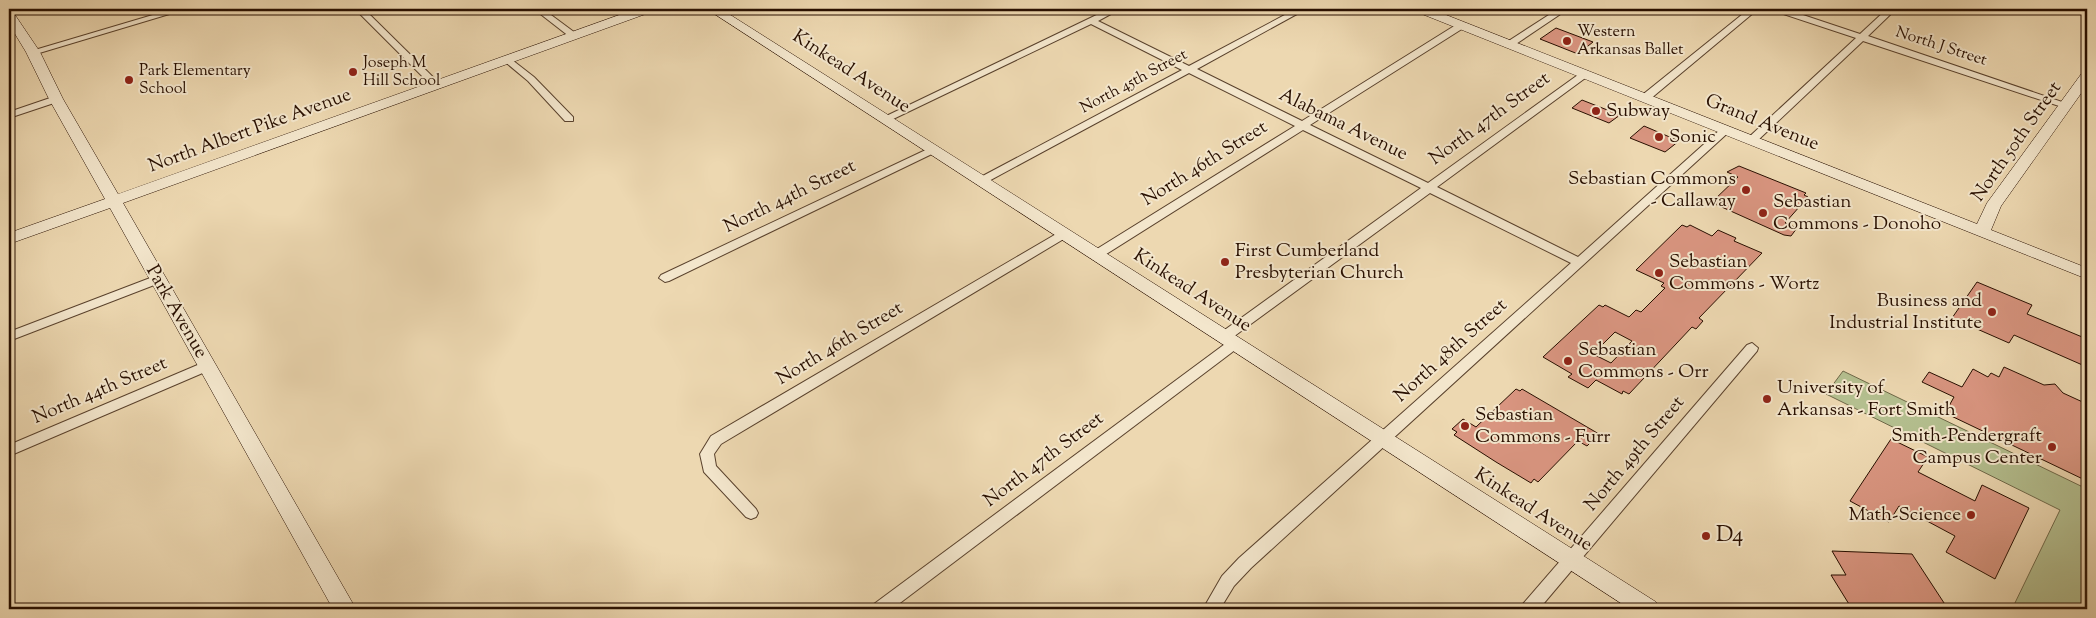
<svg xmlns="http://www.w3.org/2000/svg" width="2096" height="618" font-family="'Sorts Mill Goudy',serif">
<rect width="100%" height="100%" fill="#edd8b1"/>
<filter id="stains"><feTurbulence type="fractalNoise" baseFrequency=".004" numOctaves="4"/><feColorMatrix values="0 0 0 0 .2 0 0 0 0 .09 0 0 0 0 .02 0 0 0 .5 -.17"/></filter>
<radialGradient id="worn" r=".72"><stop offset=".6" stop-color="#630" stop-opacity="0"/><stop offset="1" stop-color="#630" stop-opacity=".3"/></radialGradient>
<polygon fill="#b4bf8f" stroke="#6e6748" points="1843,371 2087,489 2087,609 2012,609 2060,510 1826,394"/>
<g fill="#d99580" stroke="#280f00" fill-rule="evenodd">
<polygon points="1556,28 1593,42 1578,54 1540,39"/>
<polygon points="1582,100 1620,115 1609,123 1572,108"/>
<polygon points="1644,126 1679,141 1665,152 1630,138"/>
<polygon points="1739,166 1806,193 1804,195 1808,197 1785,223 1797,228 1791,236 1784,235 1715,204 1717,203 1713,201 1738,177 1727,172"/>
<path d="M1682,225L1687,227L1690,225L1712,236L1718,230L1736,238L1734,241L1762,253L1699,318L1703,321L1696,329L1692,327L1629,394L1623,391L1622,394L1596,380L1588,388L1568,377L1572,374L1543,357L1599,305L1603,307L1605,305L1629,317L1636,310L1641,312L1665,288L1661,286L1664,283L1636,270ZM1615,332L1632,341L1611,363L1593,354Z"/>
<polygon points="1977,282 2032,305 2027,314 2087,339 2087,367 2014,335 2009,343 1952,318"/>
<polygon points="2004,367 2044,385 2055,384 2063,393 2087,404 2087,481 1945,413 1954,397 1922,382 1929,372 1962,387 1973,369 1988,377 1991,373 1999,377"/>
<polygon points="1516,389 1520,391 1522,389 1599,434 1587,446 1578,441 1538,482 1534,479 1531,483 1496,462 1454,435 1457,432 1452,429 1463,419 1476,427"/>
<polygon points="1891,439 1928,457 1918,472 1975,501 1982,485 2029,508 1995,579 1946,552 1955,536 1899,506 1889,522 1850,501"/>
<polygon points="1832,551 1912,554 1948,609 1852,609 1831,575 1846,575"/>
</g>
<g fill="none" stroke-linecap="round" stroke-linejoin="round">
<g stroke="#59412c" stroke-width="2">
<g id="street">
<polygon points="173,9 186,9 36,54 33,55 28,52"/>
<polygon points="355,9 364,9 439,83 439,87 433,87"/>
<polygon points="534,9 543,9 578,35 576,37 570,37"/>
<polygon points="1109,9 1120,9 1098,21 1189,66 1296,9 1306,9 1197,69 1302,121 1459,23 1465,23 1465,27 1310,125 1428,183 1582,72 1588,72 1588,76 1437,187 1578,257 1722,128 1730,128 1731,130 1251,568 1234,586 1220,609 1203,609 1222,576 1239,558 1571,263 1430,193 1229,340 1219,340 1218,337 1219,334 1421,188 1303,130 1100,258 1092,258 1090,255 1092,252 1295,126 1189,73 985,183 977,183 976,181 977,179 1182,70 1091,24 889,121 881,121 880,119"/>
<polygon points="1558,9 1568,9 1513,46 1507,46 1507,42"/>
<polygon points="1749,9 1758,9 1649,100 1641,100 1641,96"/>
<polygon points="1773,9 1785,9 1860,34 1887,9 1896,9 1868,36 2071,105 2070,107 2062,107 1863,41 1756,142 1748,142 1748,138 1856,38 1774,11"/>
<polygon points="507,56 534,77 573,117 573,121 565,121 528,81 504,61 502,59"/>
<polygon points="56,96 60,97 60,101 9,118 9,112"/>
<polygon points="932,147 936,148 936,152 669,281 665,282 659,278 661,275"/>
<polygon points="1063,230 1069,234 1067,237 721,444 714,454 716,466 756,509 758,513 756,517 751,519 746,517 704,472 700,454 711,436"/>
<polygon points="158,275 164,279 162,282 9,341 9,332"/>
<polygon points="1234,340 1239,341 1240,344 1239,347 892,609 872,609 874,604 1229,341"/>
<polygon points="1752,343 1758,348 1757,351 1539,609 1521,609 1523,604 1747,345"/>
<polygon points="207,361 212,363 214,366 212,369 9,456 9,445"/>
</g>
</g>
<g stroke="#280f00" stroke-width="1">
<g id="secondary">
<polygon points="636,9 653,9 651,12 123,203 356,609 333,609 110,208 9,244 9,233 105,199 49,99 26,52 9,24 9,11 13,12 40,52 63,99 118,194"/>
<polygon points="707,9 721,9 1656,602 1659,609 1630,609"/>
<polygon points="1415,9 1431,9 1977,224 1987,203 2082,73 2087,72 2087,85 2001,206 1991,230 2087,268 2087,279 1417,12"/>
</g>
</g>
<use href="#street" fill="#f3e6cc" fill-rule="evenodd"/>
<use href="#secondary" fill="#f3e6cc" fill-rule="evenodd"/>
</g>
<g fill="#8f2418" stroke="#f3e6cc" stroke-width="2">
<circle cx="1567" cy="41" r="5"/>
<circle cx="353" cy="72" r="5"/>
<circle cx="129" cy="80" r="5"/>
<circle cx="1596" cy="111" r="5"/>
<circle cx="1659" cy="137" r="5"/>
<circle cx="1746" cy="190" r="5"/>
<circle cx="1763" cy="213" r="5"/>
<circle cx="1225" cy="262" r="5"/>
<circle cx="1659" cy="273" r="5"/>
<circle cx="1992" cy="312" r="5"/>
<circle cx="1568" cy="361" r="5"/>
<circle cx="1767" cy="399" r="5"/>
<circle cx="1465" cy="426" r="5"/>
<circle cx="2052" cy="447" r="5"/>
<circle cx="1971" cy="515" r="5"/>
<circle cx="1706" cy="536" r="5"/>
</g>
<g text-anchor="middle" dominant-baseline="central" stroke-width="4" stroke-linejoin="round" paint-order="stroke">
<g font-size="16" fill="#280f00" stroke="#f3e6cc" text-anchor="start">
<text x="1577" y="32">Western<tspan x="1577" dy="18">Arkansas Ballet</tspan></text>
<text x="363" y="63">Joseph M<tspan x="363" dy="18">Hill School</tspan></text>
<text x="139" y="71">Park Elementary<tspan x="139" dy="18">School</tspan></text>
</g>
<g font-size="16" fill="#280f00" stroke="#f3e6cc">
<text transform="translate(1941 47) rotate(18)">North J Street</text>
<text transform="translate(1134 82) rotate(-28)">North 45th Street</text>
</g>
<g font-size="19" fill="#280f00" stroke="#f3e6cc">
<text transform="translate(851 72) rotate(33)">Kinkead Avenue</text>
<text transform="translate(1490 119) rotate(-36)">North 47th Street</text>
<text transform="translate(1762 123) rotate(22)">Grand Avenue</text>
<text transform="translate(1343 125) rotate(26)">Alabama Avenue</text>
<text transform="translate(250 131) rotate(-20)">North Albert Pike Avenue</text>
<text transform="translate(2017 142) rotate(-55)">North 50th Street</text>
<text transform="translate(1205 164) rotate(-32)">North 46th Street</text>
<text transform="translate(790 197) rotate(-26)">North 44th Street</text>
<text transform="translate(1192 291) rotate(33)">Kinkead Avenue</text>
<text transform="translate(176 312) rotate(60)">Park Avenue</text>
<text transform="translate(840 344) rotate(-31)">North 46th Street</text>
<text transform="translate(1451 351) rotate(-42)">North 48th Street</text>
<text transform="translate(100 391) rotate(-23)">North 44th Street</text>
<text transform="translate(1635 454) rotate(-50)">North 49th Street</text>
<text transform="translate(1044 460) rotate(-37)">North 47th Street</text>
<text transform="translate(1533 510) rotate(33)">Kinkead Avenue</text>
</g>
<g font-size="19" fill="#280f00" stroke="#f3e6cc" text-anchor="start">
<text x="1606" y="111">Subway</text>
<text x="1669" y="137">Sonic</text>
<text x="1736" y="179" text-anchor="end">Sebastian Commons<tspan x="1736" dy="22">- Callaway</tspan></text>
<text x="1773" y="202">Sebastian<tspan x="1773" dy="22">Commons - Donoho</tspan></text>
<text x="1235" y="251">First Cumberland<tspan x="1235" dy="22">Presbyterian Church</tspan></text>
<text x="1669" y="262">Sebastian<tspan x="1669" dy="22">Commons - Wortz</tspan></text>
<text x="1982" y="301" text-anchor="end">Business and<tspan x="1982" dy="22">Industrial Institute</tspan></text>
<text x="1578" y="350">Sebastian<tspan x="1578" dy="22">Commons - Orr</tspan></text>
<text x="1777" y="388">University of<tspan x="1777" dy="22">Arkansas - Fort Smith</tspan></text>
<text x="1475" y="415">Sebastian<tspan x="1475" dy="22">Commons - Furr</tspan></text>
<text x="2042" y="436" text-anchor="end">Smith-Pendergraft<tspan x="2042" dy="22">Campus Center</tspan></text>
<text x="1961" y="515" text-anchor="end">Math-Science</text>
</g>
<g font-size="22" fill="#280f00" stroke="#f3e6cc" text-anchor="start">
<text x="1716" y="536">D4</text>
</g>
</g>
<rect width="2096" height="618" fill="none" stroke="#edd8b1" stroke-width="30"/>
<rect x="10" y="10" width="2076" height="598" fill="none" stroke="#280f00" stroke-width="2.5"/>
<rect x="15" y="15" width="2066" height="588" fill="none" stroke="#280f00"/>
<rect width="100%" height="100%" filter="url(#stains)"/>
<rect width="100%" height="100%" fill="url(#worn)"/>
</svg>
